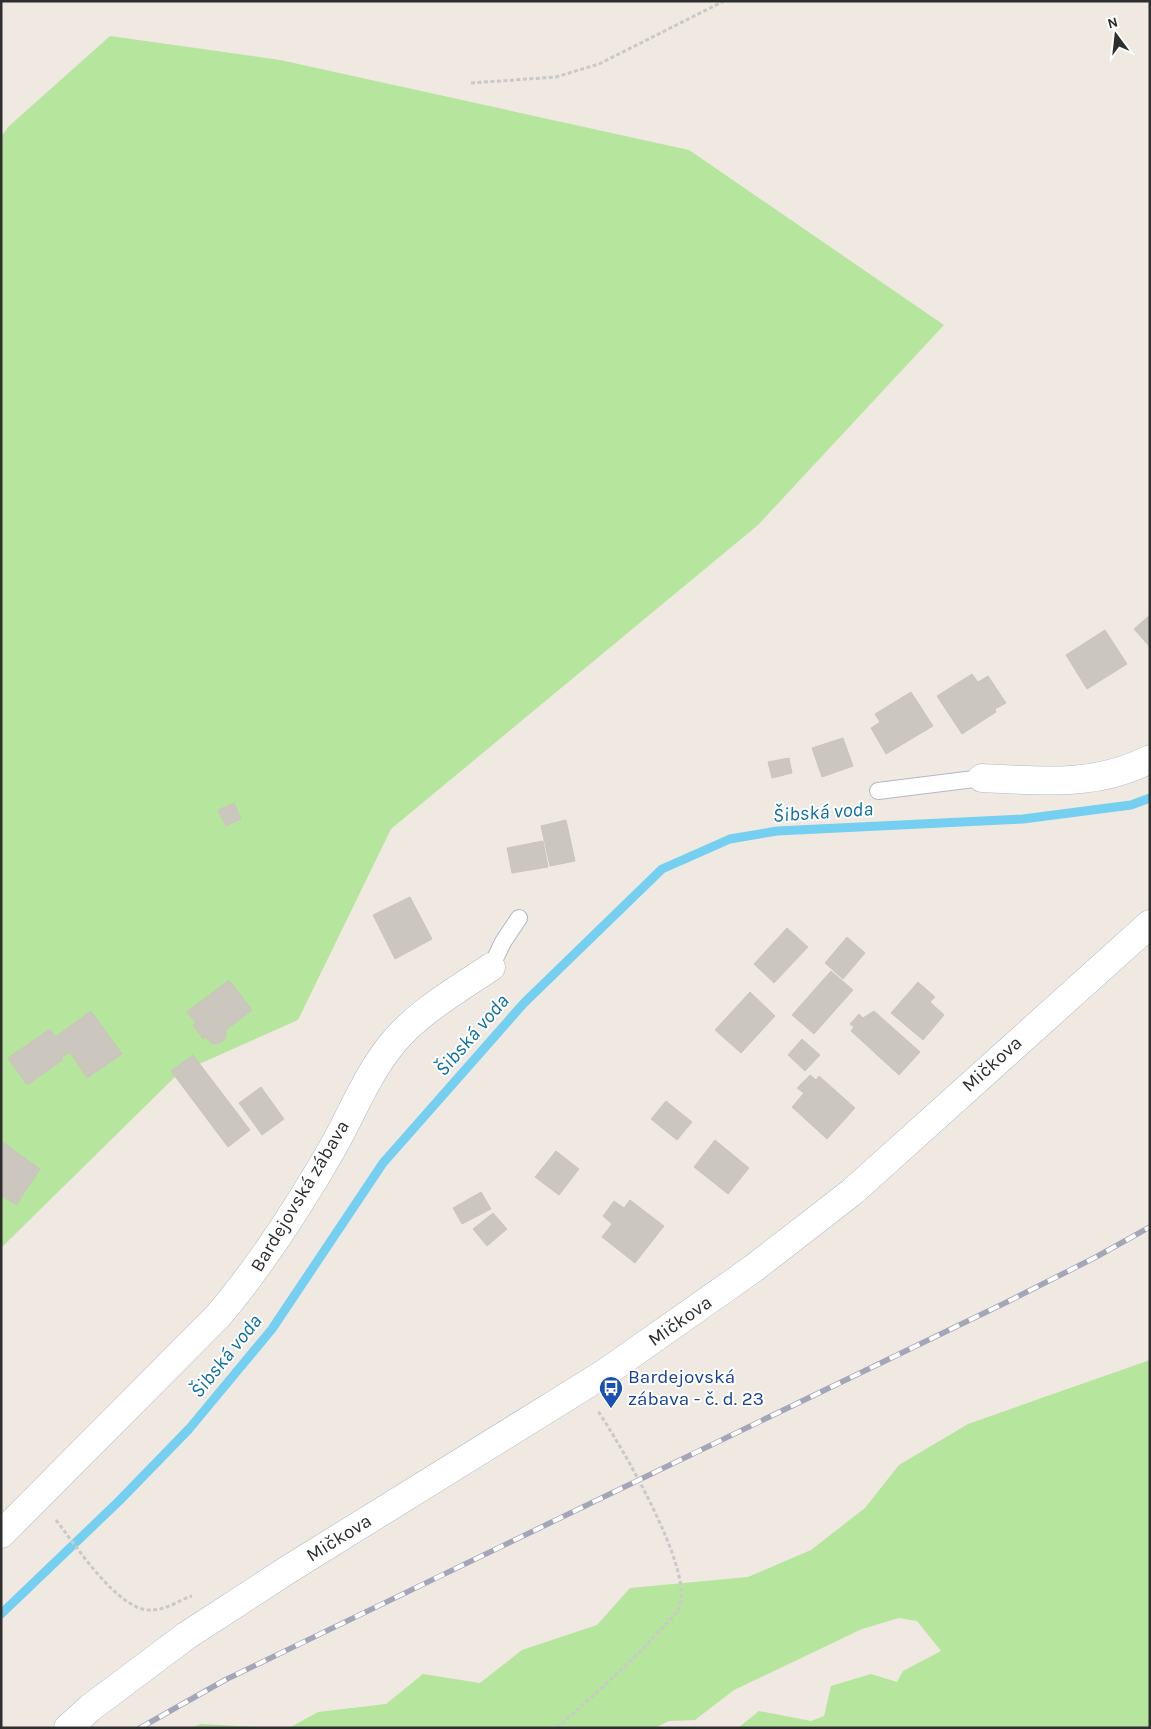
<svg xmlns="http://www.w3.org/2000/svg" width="1151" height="1729" font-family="Karla,sans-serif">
<rect width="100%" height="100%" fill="#efe9e1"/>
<g fill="#b6e59e">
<polygon points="110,36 280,60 689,150 944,325 758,525 391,829 298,1020 179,1073 1,1248 1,137 8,127"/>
<polygon points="1150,1360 1150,1728 738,1728 759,1711 811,1721 824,1716 831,1686 871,1674 897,1682 903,1671 941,1651 917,1621 899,1618 862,1629 734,1690 695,1720 669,1721 655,1728 289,1728 318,1712 386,1704 423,1674 480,1683 522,1650 597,1625 630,1588 748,1577 811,1550 865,1508 899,1465 968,1424"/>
<polygon points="201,1724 273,1728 190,1728"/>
</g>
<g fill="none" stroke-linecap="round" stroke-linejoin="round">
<polyline stroke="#75cff0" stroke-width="9" points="1,1614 119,1501 189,1429 272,1329 383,1163 524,1003 662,869 730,839 777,831 1023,819 1131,805 1150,798"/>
</g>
<g fill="#cbc7bf" stroke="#cbc5ba">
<polygon points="1150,615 1150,647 1134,629"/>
<polygon points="1105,630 1127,664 1087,689 1066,655"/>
<polygon points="972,674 978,682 988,676 1006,703 995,709 996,712 962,734 937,696"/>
<polygon points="911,692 933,726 886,754 871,728 880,722 875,714"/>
<polygon points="843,738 853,766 822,777 812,748"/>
<polygon points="789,758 792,773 772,778 768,762"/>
<polygon points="234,803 241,819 226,826 218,810"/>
<polygon points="566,820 575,861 550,866 541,826"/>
<polygon points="543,841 548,867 512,873 507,848"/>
<polygon points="410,897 432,939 395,959 373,915"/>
<polygon points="787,928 808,947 774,983 754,964"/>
<polygon points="847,937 865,953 843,979 825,963"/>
<polygon points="831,971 853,990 814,1034 792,1015"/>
<polygon points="229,980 252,1010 226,1030 226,1038 219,1043 212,1044 206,1037 203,1039 193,1025 196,1023 187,1012"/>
<polygon points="918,982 935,997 930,1002 944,1015 923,1040 891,1013"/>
<polygon points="750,992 775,1016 741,1053 715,1030"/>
<polygon points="91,1011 122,1054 87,1078 70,1052 62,1057 50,1041"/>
<polygon points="874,1011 920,1052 899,1075 851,1031 854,1027 850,1024 859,1014 863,1018"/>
<polygon points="50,1029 55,1036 50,1041 63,1060 27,1085 8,1058"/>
<polygon points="802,1039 820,1055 805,1071 788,1055"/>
<polygon points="193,1055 250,1130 228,1147 171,1071"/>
<polygon points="810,1075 816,1080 819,1076 855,1108 827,1139 792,1107 804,1093 797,1088"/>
<polygon points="261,1087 284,1119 262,1135 239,1103"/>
<polygon points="666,1101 692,1122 677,1140 651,1119"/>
<polygon points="715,1140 749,1168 728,1194 694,1167"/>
<polygon points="2,1142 40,1169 16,1205 1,1195"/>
<polygon points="556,1151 579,1169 559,1195 535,1177"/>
<polygon points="481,1192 491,1209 462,1224 453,1208"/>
<polygon points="630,1200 664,1226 635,1263 602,1237 612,1224 603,1216 614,1201 624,1208"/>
<polygon points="493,1213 507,1229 487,1246 473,1229"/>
</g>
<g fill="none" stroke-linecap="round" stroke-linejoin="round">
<g stroke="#b4b7c1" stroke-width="18">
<g id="lane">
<polyline points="878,791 982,778"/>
<polyline points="491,967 503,942 519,918"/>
</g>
</g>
<g stroke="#b4b7c1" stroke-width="29">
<g id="street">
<path d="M982,778C1040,781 1097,787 1150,759"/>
<path d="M1,1534L218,1316C262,1264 298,1208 332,1149C352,1114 366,1076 392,1044C418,1012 457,990 491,967"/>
</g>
</g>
<g stroke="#b4b7c1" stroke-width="29">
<polyline id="secondary" points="68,1728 90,1708 186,1636 289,1569 605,1373 754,1268 852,1192 1150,924"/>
</g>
<g stroke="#c9c9c9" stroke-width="3" stroke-dasharray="4 2.5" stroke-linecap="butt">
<polyline points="471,83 556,77 599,64 724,1"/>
<path d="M56,1520C75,1544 119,1613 152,1610C166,1610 179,1600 192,1596"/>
<path d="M557,1728C592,1696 628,1666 659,1631C665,1624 676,1616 679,1608C696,1572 620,1444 598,1411"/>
</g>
<use href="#lane" stroke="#fff" stroke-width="16"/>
<use href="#street" stroke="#fff" stroke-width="28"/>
<use href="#secondary" stroke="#fff" stroke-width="28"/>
<g stroke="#a3a6b8" stroke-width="5.5">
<polyline id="rail" points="140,1728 225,1680 1007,1302 1096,1257 1150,1227"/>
</g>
<use href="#rail" stroke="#fff" stroke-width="4" stroke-dasharray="11" stroke-linecap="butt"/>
</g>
<defs>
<g id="bus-pin" transform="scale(1.25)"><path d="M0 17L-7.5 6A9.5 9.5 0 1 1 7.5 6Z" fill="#1a4fb4" stroke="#fff"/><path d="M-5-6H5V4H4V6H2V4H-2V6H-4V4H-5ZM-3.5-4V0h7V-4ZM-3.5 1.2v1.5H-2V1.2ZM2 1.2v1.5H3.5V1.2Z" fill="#fff"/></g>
</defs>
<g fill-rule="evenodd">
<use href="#bus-pin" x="611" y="1388"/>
</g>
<g text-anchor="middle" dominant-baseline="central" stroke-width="4" stroke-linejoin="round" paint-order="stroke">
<g font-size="19" fill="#2e2e2e" stroke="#fff">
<text transform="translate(992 1064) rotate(-42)">Mičkova</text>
<text transform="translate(300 1196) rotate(-59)">Bardejovská zábava</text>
<text transform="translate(680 1321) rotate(-35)">Mičkova</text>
<text transform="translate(339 1538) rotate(-32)">Mičkova</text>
</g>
<g font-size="19" fill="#164399" stroke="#fff" text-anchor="start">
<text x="628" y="1377">Bardejovská<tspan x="628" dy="22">zábava - č. d. 23</tspan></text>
</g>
<g font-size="20" font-style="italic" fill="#0d6fa3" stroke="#fff">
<text transform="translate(823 812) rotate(-4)">Šibská voda</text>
<text transform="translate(472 1035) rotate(-49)">Šibská voda</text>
<text transform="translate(226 1356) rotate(-51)">Šibská voda</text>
</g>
</g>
<rect width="1151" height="1729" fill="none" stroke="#2e2e2e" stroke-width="5"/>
<g transform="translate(1116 35) rotate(345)" stroke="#ffffff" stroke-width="4" paint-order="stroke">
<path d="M0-4L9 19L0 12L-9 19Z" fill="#2e2e2e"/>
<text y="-8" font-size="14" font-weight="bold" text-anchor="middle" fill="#2e2e2e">N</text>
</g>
</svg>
